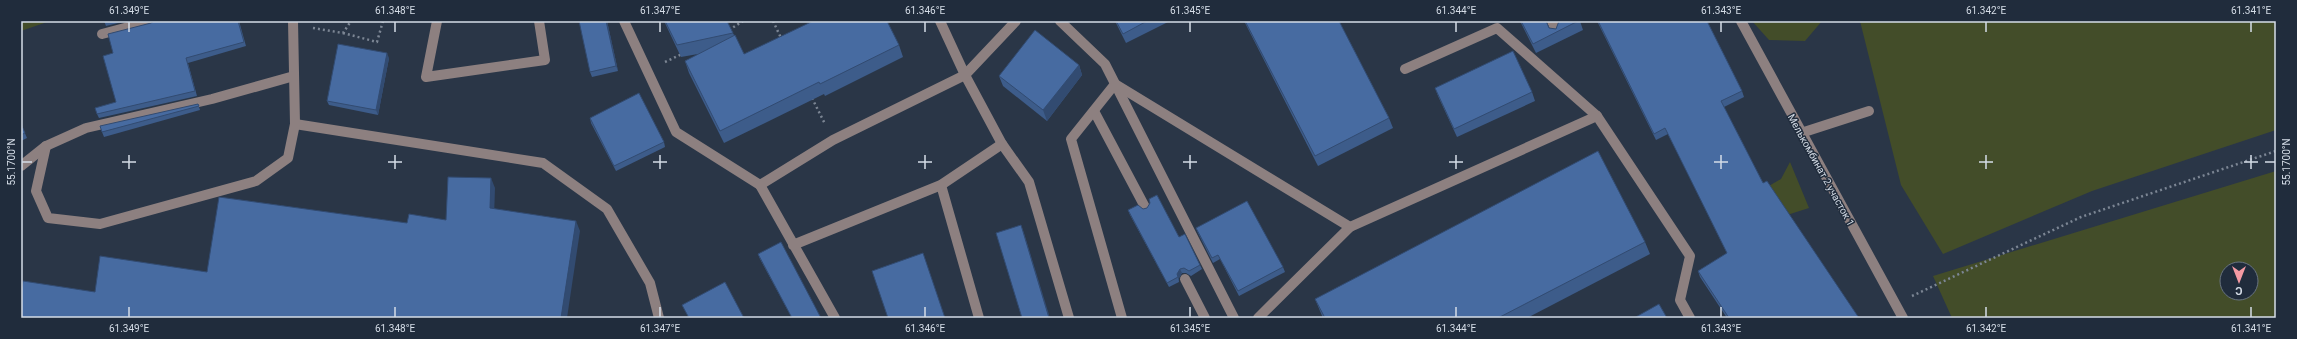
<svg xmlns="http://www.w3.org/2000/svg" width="2297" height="339" font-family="Roboto,sans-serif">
<rect width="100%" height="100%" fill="#2a3647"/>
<g fill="#434d29" fill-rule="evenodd">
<polygon points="21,21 50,21 21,31"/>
<polygon points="1752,21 1822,21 1805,41 1769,40"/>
<polygon points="1860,21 2276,21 2276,130 2092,191 1943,254 1901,185"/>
<polygon points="1790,162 1809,208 1787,215 1755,194 1781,179"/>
<path d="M2276,171V318H1952L1933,276ZM2227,269H2251V293H2227Z"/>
</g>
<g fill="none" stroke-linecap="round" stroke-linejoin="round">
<g stroke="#7c8694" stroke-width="2.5" stroke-dasharray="2 3" stroke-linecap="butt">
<polyline points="773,21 781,38"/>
<polyline points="313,28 343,33 351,21"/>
<polyline points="729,30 743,21"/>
<polyline points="343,33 377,42 383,21"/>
<polyline points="665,62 682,54"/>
<polyline points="812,98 825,124"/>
<polyline points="1912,296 2081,217 2276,151"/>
</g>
<g stroke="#8d8080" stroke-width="10">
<polyline points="437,21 426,77 545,60 539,21"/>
<polyline points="624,21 676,132 760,185 833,140 965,75 1016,21"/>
<polyline points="940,21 965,75 1002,144 1029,182 1069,318"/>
<polyline points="1060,21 1105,64 1234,318"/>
<polyline points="1552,21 1557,33"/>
<polyline points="1741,21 1903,318"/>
<polyline points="102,34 151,21"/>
<polyline points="1405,69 1497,28 1597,116"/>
<polyline points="1094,111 1145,207"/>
<polyline points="295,124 543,163 607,209 650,283 659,318"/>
<polyline points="1801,133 1869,111"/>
<polyline points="46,146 36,191 48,218 100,224 256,181 288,158 295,124 293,21"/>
<polyline points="21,166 46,146 86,128 212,99 294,76"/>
<polyline points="760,185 835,318"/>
<polyline points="941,185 979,318"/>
<polyline points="793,245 941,185 1002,144"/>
<polyline points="1185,279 1205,318"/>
<polyline points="1122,318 1071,139 1115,84 1350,227"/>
<polyline points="1258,318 1350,227 1597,116 1690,256 1680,300 1690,318"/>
</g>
</g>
<g fill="#3d5c8a">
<polygon points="104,21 126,21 106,26"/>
<polygon points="239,21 246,46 188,63 197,96 99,118 97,114 116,102 113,53 151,23"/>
<polygon points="607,21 618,71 592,77 590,72"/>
<polygon points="664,21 727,21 734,35 744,54 899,45 903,57 825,96 824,94 724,143 689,73 685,61 698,54 681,57"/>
<polygon points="1115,21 1170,21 1126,43"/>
<polygon points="1244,21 1339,21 1389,118 1393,128 1318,166"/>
<polygon points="1520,21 1546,21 1549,28 1556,29 1559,22 1558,21 1580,21 1583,30 1536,53"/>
<polygon points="1597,21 1707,21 1742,91 1744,97 1724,107 1763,183 1859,318 1727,318 1700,277 1698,271 1727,253 1668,134 1656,140"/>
<polygon points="389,58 378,115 329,105 327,101"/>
<polygon points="1079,65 1082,75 1047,121 1003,86 999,76"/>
<polygon points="1435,88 1532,92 1535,101 1457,137 1438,96"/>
<polygon points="198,104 200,110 104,137 102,132"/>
<polygon points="590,118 664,142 665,147 616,171 591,123"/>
<polygon points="21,124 27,138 21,141"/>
<polygon points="1128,210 1179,237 1200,265 1202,269 1191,276 1186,273 1182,273 1179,278 1179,282 1169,287 1130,215"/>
<polygon points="1196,228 1283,267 1285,272 1239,296 1220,259 1213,263 1198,233"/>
<polygon points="1645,242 1650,254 1527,318 1323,318 1320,311 1315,299"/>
<polygon points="758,254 821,318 792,318 760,259"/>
</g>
<g fill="#324b71">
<polygon points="606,21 607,21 618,71 616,66"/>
<polygon points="387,53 389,58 378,115 376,110"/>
<polygon points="1079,65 1082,75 1047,121 1043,110"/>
<polygon points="491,178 495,188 494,218 490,208"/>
<polygon points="576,221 580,231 567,318 561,318"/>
<polygon points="1021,225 1024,233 1050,318 1049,318"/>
<polygon points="1180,269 1182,273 1179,278 1179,282 1177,274"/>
</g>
<g fill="#476ba1" stroke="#324b71">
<polygon points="154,21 238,21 244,42 186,58 195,91 97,114 95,108 116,102 103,56 113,53 108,34 151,23"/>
<polygon points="579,21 606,21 616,66 590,72"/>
<polygon points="665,21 727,21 733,33 677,45"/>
<polygon points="813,21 887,21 899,45 820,84 819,82 720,131 685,61 735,35 744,54"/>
<polygon points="1116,21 1147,21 1123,34"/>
<polygon points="1245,21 1339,21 1389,118 1315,156"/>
<polygon points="1521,21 1546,21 1549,28 1556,29 1559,21 1578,21 1533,44"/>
<polygon points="1598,21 1707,21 1742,91 1721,101 1763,183 1767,181 1859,318 1729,318 1698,271 1727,253 1665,128 1654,134"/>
<polygon points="1035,30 1079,65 1043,110 999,76"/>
<polygon points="338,44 387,53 376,110 327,101"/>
<polygon points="1513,51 1532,92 1454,129 1435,88"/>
<polygon points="639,93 664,142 614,166 590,118"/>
<polygon points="198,104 199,106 102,132 100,126"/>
<polygon points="21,124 25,133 21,135"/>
<polygon points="1598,151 1645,242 1498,318 1325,318 1315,299"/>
<polygon points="448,177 491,178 490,208 576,221 561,318 21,318 21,293 23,281 95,292 100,256 207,272 219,197 407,223 409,214 446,220"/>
<polygon points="1157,195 1179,237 1185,234 1200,265 1189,271 1184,268 1180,269 1177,274 1178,277 1167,283 1128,210 1138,205 1143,209 1147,208 1150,203 1149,199"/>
<polygon points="1247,201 1283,267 1238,291 1218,255 1212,258 1196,228"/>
<polygon points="1021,225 1049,318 1022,318 996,233"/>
<polygon points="781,242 821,318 792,318 758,254"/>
<polygon points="923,253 945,318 888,318 872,271"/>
<polygon points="725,282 744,318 689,318 682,305"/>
<polygon points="1659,304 1667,318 1634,318"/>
</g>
<path fill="none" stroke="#d5dde7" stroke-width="1.5" d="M129,22V32M395,22V32M660,22V32M925,22V32M1190,22V32M1456,22V32M1721,22V32M1986,22V32M2251,22V32M129,155V169M395,155V169M660,155V169M925,155V169M1190,155V169M1456,155V169M1721,155V169M1986,155V169M2251,155V169M22,162H32M122,162H136M388,162H402M653,162H667M918,162H932M1183,162H1197M1449,162H1463M1714,162H1728M1979,162H1993M2244,162H2258M2265,162H2275M129,307V317M395,307V317M660,307V317M925,307V317M1190,307V317M1456,307V317M1721,307V317M1986,307V317M2251,307V317"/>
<g text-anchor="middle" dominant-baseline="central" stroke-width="3" stroke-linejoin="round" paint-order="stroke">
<g font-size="10" fill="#d5dde7" stroke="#202c3c">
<text transform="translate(1821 170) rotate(61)">Мелькомбинат 2 участок 1</text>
</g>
</g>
<rect width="2297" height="339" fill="none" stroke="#202c3c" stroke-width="44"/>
<g transform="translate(2239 281) rotate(180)"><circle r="19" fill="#202c3c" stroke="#687380"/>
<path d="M0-3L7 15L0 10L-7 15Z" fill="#f49aa3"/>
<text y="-6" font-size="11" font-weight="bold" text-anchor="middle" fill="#d5dde7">С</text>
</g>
<rect x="22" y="22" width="2253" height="295" fill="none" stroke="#d5dde7" stroke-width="1.5"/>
<g font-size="10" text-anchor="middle" fill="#d5dde7">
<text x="129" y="14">61.349°E</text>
<text x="395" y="14">61.348°E</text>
<text x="660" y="14">61.347°E</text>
<text x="925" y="14">61.346°E</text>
<text x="1190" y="14">61.345°E</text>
<text x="1456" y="14">61.344°E</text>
<text x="1721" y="14">61.343°E</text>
<text x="1986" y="14">61.342°E</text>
<text x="2251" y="14">61.341°E</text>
<text transform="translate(2286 162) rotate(-90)" y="4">55.1700°N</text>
<text transform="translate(11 162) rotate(-90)" y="4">55.1700°N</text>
<text x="129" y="332">61.349°E</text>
<text x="395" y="332">61.348°E</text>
<text x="660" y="332">61.347°E</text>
<text x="925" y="332">61.346°E</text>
<text x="1190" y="332">61.345°E</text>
<text x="1456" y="332">61.344°E</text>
<text x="1721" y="332">61.343°E</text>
<text x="1986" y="332">61.342°E</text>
<text x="2251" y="332">61.341°E</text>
</g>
</svg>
